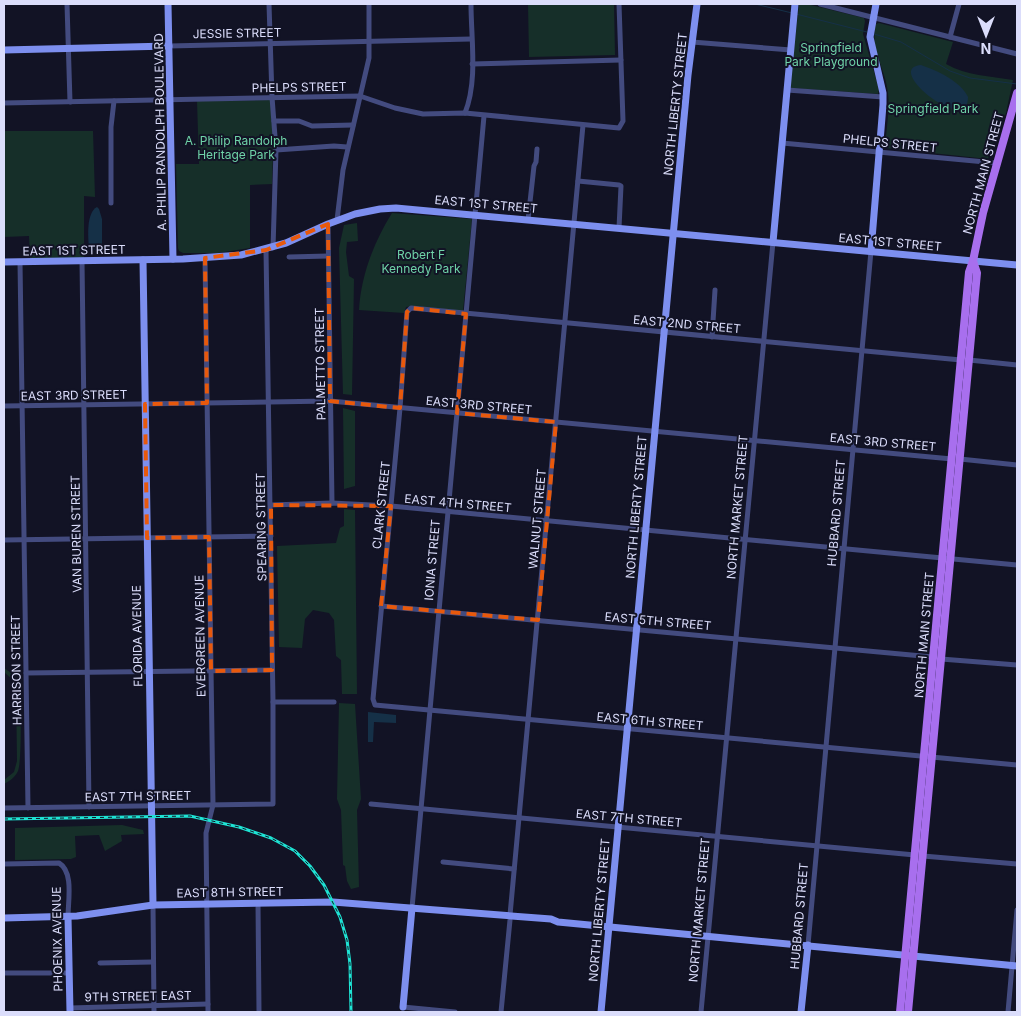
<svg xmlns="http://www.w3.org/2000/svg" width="1021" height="1016" font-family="Inter,sans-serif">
<rect width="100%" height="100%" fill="#121325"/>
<g fill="#162f29">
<polygon points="528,4 614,4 615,55 529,57"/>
<polygon points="799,4 807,4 864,18 865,21 863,34 879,89 878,94 790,88"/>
<path d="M879,23L953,42L946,64C967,76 990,76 1013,80L1006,113L988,159L885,148C886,131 890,111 888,93C886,70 869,47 876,24Z"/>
<polygon points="271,100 273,150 272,184 250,185 250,248 218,253 183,253 179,251 178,248 176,164 199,164 197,101"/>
<polygon points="4,131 93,131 95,197 84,196 84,259 30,259 29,236 4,237"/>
<path d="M392,213L472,219L463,311L412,306L406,307L404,313L359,310C361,275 374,242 392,213Z"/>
<polygon points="357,223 358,241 347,242 346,252 349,276 354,279 352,395 343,394 339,248 344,225"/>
<polygon points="343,408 355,411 355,486 344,489"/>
<polygon points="344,509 355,510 357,694 342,694 341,660 336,656 334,620 329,613 313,610 305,619 302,648 279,647 277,546 336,543 340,528 344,526"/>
<path d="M4,668L14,675L19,685C21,698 22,761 18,771C15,777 10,781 4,784V780L14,772L17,761L16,689L13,680L4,672Z"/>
<polygon points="339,703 355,704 361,799 357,810 359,887 351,889 347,881 345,866 343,865 341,810 337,799"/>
<polygon points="122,825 143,830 144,834 121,835 122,841 105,851 99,835 75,836 76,857 71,859 15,860 15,828"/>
</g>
<g fill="#153047">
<path d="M921,65C938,71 960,81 968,97C969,137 882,68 921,65Z"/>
<path d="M97,207L99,209L102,219V246C100,251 93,251 89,248C88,237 86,213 97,207Z"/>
<polygon points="368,712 396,715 396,723 374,722 373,742 368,742"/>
</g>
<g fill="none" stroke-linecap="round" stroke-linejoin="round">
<g stroke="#153047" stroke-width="1">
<polyline points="755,4 792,13"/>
<polyline points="796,14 867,32"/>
<polyline points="874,34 901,42 950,71 970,78 1017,84"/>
</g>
<g stroke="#434b7f" stroke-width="5">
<polyline points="67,4 70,102"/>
<polyline points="269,4 272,97 276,150 273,248"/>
<polyline points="820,4 1017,54"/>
<polyline points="950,37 959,4"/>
<polyline points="692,42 791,50"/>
<polyline points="169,46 471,39"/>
<polyline points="472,64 621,60"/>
<polyline points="787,90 883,97"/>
<polyline points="4,103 360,96 395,108 423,114 465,113 619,128 623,121 619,4"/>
<path d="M465,113C478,80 471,39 471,4"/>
<polyline points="274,121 299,121 312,126 353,125"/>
<polyline points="782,143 996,163"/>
<polyline points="276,150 334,146 347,147"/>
<polyline points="578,181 619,185 621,186 619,228"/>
<polyline points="111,203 111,127 114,101"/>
<polyline points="337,220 343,170 369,58 369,4"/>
<polyline points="528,220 534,166 536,162 537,149"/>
<polyline points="328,224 332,503"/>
<polyline points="289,257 328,256"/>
<polyline points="205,258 213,805 206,833 208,1012"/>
<polyline points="82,261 89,807"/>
<polyline points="20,262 28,808"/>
<polyline points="712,337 715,290"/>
<polyline points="961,360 411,308 407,312 400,408 373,699 375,705 429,710 1017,765"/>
<polyline points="969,360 1017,365"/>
<polyline points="4,406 330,401 952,459"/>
<polyline points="960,459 1017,465"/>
<polyline points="271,505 332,503 391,506 1017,565"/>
<polyline points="4,540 271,536"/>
<polyline points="381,606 933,657"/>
<polyline points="941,659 1017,665"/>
<polyline points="26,673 272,670"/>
<polyline points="273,702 334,702"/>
<polyline points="371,804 915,855"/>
<polyline points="4,808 273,804 273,702 266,250"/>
<polyline points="923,856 1017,864"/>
<polyline points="443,862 514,869"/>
<path d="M4,864L59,863C74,872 68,901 68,917"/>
<polyline points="258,903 259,1012"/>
<polyline points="153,905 154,1012"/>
<polyline points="412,908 484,116"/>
<polyline points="510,915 583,125"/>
<polyline points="808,945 871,251"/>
<polyline points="100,963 153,962"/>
<polyline points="4,973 69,973"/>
<polyline points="403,1007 455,1012"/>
<polyline points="70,1008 208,1004"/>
<polyline points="501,1012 510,920"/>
<polyline points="701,1012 773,242"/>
<polyline points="1008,1012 1017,910"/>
</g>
<g stroke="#7d8fef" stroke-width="7">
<polyline points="168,4 173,259"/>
<polyline points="4,50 169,46"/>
<polyline points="773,242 795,4"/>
<polyline points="871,251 883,105 883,93 870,37 876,4"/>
<polyline points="143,260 153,905"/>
<polyline points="4,262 183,259 241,255 286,243 328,224 355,214 380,209 396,208 1017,265"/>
<polyline points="68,917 70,1012"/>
<polyline points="4,918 77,916 153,905 333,902 551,919 558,922 1017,966"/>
<polyline points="403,1007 412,908"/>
<polyline points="601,1012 688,75 697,4"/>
<polyline points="801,1012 808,945"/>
</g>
<g stroke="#a86fee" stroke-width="8">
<polyline points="900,1012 969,272 973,261 983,213 1017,93"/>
<polyline points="908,1012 977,273 973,261"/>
</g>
<g stroke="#1ee4d4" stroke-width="3">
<polyline id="rail" points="4,819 190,816 239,827 271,838 295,851 310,866 324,885 340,917 347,940 350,964 351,1012"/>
</g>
<use href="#rail" stroke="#121325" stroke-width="1" stroke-dasharray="4" stroke-linecap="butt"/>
</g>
<path fill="none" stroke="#e8590c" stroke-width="4" stroke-dasharray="10 6" stroke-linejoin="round" d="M328,224L330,401L400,408L407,312L411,308L466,314L457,413L556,422L538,620L381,606L391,506L271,505L272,670L211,671L209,537L147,538L145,404L207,403L205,258L266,250Z"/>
<g text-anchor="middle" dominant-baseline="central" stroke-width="4" stroke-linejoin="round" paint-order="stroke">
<g font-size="12" fill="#dbddfb" stroke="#121325">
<text transform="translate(237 33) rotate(-1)">JESSIE STREET</text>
<text transform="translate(299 87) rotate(-1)">PHELPS STREET</text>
<text transform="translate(675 104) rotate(-84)">NORTH LIBERTY STREET</text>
<text transform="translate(160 132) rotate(-91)">A. PHILIP RANDOLPH BOULEVARD</text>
<text transform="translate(890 143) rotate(6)">PHELPS STREET</text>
<text transform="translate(983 173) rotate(-75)">NORTH MAIN STREET</text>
<text transform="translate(486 204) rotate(5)">EAST 1ST STREET</text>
<text transform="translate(890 242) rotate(5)">EAST 1ST STREET</text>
<text transform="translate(74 250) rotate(-1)">EAST 1ST STREET</text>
<text transform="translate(687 324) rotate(5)">EAST 2ND STREET</text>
<text transform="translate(320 364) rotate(-91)">PALMETTO STREET</text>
<text transform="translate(74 395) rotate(-1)">EAST 3RD STREET</text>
<text transform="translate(479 405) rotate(5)">EAST 3RD STREET</text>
<text transform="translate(883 442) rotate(5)">EAST 3RD STREET</text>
<text transform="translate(458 503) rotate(5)">EAST 4TH STREET</text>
<text transform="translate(381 505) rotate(-84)">CLARK STREET</text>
<text transform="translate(636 507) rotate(-85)">NORTH LIBERTY STREET</text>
<text transform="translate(737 507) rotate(-85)">NORTH MARKET STREET</text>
<text transform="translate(836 513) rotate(-85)">HUBBARD STREET</text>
<text transform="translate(537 519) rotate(-85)">WALNUT STREET</text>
<text transform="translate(261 527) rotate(-91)">SPEARING STREET</text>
<text transform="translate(76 534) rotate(-91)">VAN BUREN STREET</text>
<text transform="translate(432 560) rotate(-85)">IONIA STREET</text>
<text transform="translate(658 621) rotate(5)">EAST 5TH STREET</text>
<text transform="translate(924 635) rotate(-85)">NORTH MAIN STREET</text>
<text transform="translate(137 636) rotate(-91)">FLORIDA AVENUE</text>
<text transform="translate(200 636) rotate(-91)">EVERGREEN AVENUE</text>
<text transform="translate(16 670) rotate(-91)">HARRISON STREET</text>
<text transform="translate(650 721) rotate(5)">EAST 6TH STREET</text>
<text transform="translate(138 796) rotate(-1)">EAST 7TH STREET</text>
<text transform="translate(629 818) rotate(5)">EAST 7TH STREET</text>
<text transform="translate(230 892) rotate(-1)">EAST 8TH STREET</text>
<text transform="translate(599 910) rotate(-85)">NORTH LIBERTY STREET</text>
<text transform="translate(699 910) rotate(-85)">NORTH MARKET STREET</text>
<text transform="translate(799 916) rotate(-85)">HUBBARD STREET</text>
<text transform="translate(57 939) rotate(-91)">PHOENIX AVENUE</text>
<text transform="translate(138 996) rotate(-1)">9TH STREET EAST</text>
</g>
<g font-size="12" fill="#6fd3a8" stroke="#121325">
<text x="831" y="47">Springfield<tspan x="831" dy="14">Park Playground</tspan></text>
<text x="933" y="108">Springfield Park</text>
<text x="236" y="140">A. Philip Randolph<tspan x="236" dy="14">Heritage Park</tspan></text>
<text x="421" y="254">Robert F<tspan x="421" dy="14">Kennedy Park</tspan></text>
</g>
</g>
<rect width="1021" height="1016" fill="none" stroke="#dbddfb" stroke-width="10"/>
<g transform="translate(986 35) rotate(180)" stroke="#121325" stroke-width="4" paint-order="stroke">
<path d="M0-4L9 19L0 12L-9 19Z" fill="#dbddfb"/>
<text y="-8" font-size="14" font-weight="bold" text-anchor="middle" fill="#dbddfb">N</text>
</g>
</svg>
